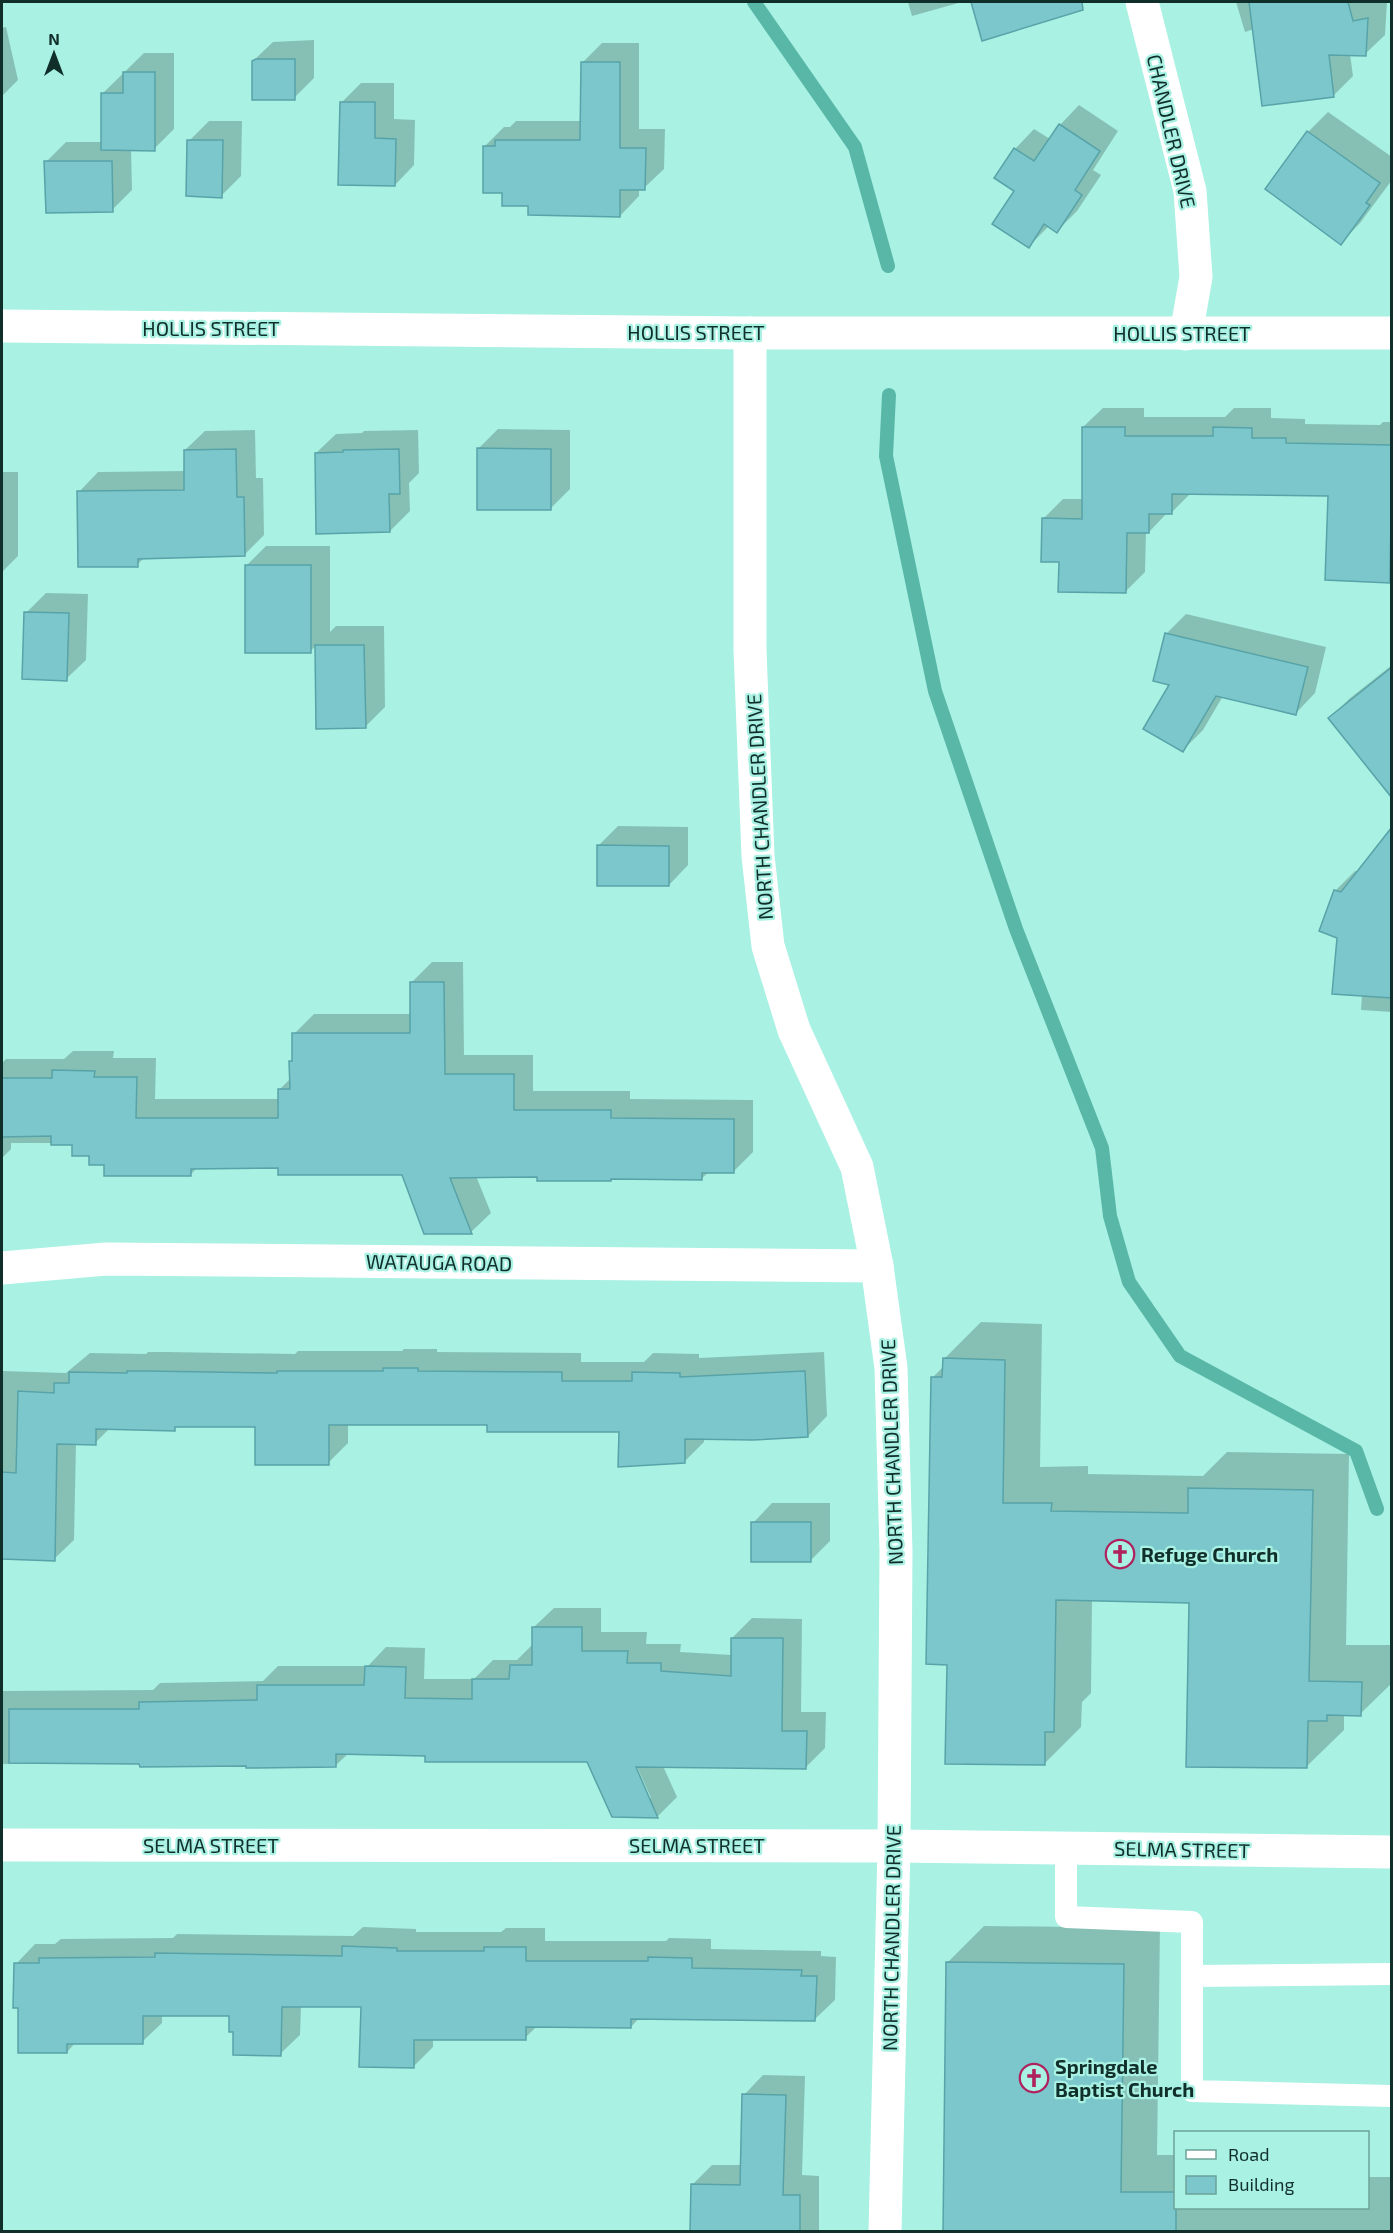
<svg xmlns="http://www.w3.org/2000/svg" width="1393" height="2233" font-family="'Exo 2',sans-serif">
<rect width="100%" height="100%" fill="#a8f1e3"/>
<g fill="#0003" fill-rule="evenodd">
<polygon points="908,2 962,2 912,16"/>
<polygon points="972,2 1066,2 1049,19 983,39"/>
<polygon points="1236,2 1387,2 1385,35 1365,54 1350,54 1353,76 1333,96 1254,29 1245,32"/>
<polygon points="6,27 18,80 2,96 2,28"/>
<polygon points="314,40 314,78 294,98 253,61 273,42"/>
<polygon points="602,43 639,43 639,129 665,129 664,169 644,188 639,188 639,196 620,216 530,204 504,191 484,147 504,127 510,127 516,121 582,121 582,63"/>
<polygon points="144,53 174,53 174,129 154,149 131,149 132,190 112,210 46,162 66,142 102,142 102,94"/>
<polygon points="361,83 394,83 394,119 415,120 414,165 395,185 341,103"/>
<polygon points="1079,105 1118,131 1093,170 1101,175 1077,211 1057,231 1049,226 1029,246 1016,190 1015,149 1034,129 1050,139 1060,125"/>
<polygon points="1328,112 1392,157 1392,180 1360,223 1341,243 1267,189 1308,132"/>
<polygon points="209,121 242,121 241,176 221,196 189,141"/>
<polygon points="1103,408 1144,408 1144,417 1225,417 1234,408 1271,408 1271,418 1305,419 1305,424 1380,425 1383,422 1392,422 1392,578 1389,581 1330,495 1191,493 1172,512 1168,512 1149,532 1146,532 1145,572 1125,592 1060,561 1043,519 1063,499 1083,499 1083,427"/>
<polygon points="498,429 570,430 570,489 550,509 478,449"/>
<polygon points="255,430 256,478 263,478 264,535 244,555 145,557 137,565 79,492 98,472 186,471 185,450 205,431"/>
<polygon points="418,430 419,473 409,483 410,511 390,531 316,453 336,434 362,433 364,431"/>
<polygon points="2,472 18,472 18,556 2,572"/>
<polygon points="266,546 330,546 330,632 336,626 384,626 385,707 365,727 316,646 310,651 246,566"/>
<polygon points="46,593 88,594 86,660 66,679 26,613"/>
<polygon points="1186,614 1326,647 1315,693 1296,713 1223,696 1203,730 1183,750 1171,684 1166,634"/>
<polygon points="1392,665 1392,786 1330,718 1349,699"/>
<polygon points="618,826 688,827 688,865 669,885 598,846"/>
<polygon points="1392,830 1392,1012 1361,1010 1362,995 1338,937 1335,891 1355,871 1359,872"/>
<polygon points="432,962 463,962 464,1055 533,1055 533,1091 630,1091 630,1099 753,1100 753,1152 733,1172 709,1172 701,1179 613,1177 611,1180 539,1175 476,1176 491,1213 471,1232 403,1174 280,1166 197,1168 190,1175 106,1164 74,1143 11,1143 11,1149 2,1158 2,1063 6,1059 64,1059 73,1051 114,1051 113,1058 156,1058 155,1099 279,1099 279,1090 291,1078 294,1034 314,1014 412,1014 412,982"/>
<polygon points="981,1322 1042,1324 1040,1467 1088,1466 1088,1474 1203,1476 1227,1452 1349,1454 1346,1645 1392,1645 1392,1683 1360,1714 1344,1714 1344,1730 1306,1767 1191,1601 1092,1599 1091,1693 1082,1702 1081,1727 1044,1764 949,1663 932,1378 944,1366 944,1359"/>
<polygon points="404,1349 437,1349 437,1352 581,1353 581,1362 644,1362 653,1353 699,1354 699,1358 824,1352 827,1416 808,1436 704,1438 704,1442 684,1462 621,1430 489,1424 348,1424 348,1443 328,1463 257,1426 178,1426 174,1429 110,1428 95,1443 76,1443 74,1540 54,1559 2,1548 2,1371 66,1373 90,1353 146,1354 148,1352 168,1352 295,1354 298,1351 402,1351"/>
<polygon points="772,1503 830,1503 830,1541 810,1561 753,1523"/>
<path d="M554,1608H601V1632H647L646,1644H681L680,1652L732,1655V1638L752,1618L802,1619L801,1712H826L825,1748L806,1767L663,1766L677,1797L657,1817L588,1760L349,1753L335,1766L141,1762L2,1764V1691L153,1690L160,1683L263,1681L278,1666H368L386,1647L425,1648L424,1679H474L493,1660H517L531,1646H534V1627ZM634,1760L651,1798H648L632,1761Z"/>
<polygon points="984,1926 1160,1928 1157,2155 1176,2155 1176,2208 1368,2208 1368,2177 1392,2177 1392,2232 946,2232 947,1963"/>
<polygon points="363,1927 416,1929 416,1932 501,1932 506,1928 545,1928 545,1941 666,1941 669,1938 711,1939 711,1949 821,1951 821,1956 836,1957 835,2000 815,2019 639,2018 631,2027 538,2025 525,2038 433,2038 433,2047 413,2067 362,2006 301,2006 300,2035 280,2054 235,2030 231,2014 162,2014 162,2023 142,2042 76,2042 67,2052 19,2006 16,1964 35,1944 55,1944 61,1939 173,1938 177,1934 353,1936"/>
<polygon points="763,2075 805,2076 802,2175 819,2176 819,2232 692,2232 693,2184 712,2165 742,2165 744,2095"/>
</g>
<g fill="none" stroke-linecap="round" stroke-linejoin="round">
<g stroke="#59b7a8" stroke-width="14">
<polyline points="754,2 855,147 888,266"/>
<polyline points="889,395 886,456 935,691 1016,929 1102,1148 1110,1216 1129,1282 1180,1356 1356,1451 1377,1509"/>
</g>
</g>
<g fill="#7bc7cc" stroke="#58a3a8" stroke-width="1.5">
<polygon points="971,2 1082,2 1083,10 982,41"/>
<polygon points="1249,2 1348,2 1353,21 1368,18 1366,56 1329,55 1334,97 1262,106"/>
<polygon points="256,59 295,59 295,100 252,100 252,61"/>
<polygon points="581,62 620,62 620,148 646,148 645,190 620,190 620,217 528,215 528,206 502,206 502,193 483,193 483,146 495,146 495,140 580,140"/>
<polygon points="123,72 155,72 155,151 101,150 101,93 123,93"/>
<polygon points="340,102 375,102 375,138 396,139 395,186 338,185"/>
<polygon points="1059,124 1100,151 1075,190 1082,195 1057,233 1044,224 1029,248 992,224 1014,191 994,178 1014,148 1034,161"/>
<polygon points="1307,131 1380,183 1366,203 1370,205 1341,245 1265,189"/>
<polygon points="187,140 223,140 222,198 186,196"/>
<polygon points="44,161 112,161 113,212 46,213"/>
<polygon points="1082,427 1125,427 1125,436 1213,436 1213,427 1252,428 1252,438 1286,438 1286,443 1392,445 1390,583 1325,580 1328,496 1172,494 1172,514 1149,514 1149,533 1127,533 1126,593 1058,592 1059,562 1041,562 1042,518 1082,519"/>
<polygon points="477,448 551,449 551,510 477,510"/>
<polygon points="236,449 237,497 244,497 245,556 138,559 138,567 78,567 77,491 184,490 184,450"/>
<polygon points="399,449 400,494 389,494 390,532 316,534 315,453 343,452 343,450"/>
<rect x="245" y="565" width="66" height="88"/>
<polygon points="24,612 69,613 67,681 22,679"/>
<polygon points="1165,633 1308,667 1296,715 1216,696 1183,752 1143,729 1169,685 1153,681"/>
<polygon points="315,645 364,645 366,728 316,729"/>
<polygon points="1392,667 1392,798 1328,718"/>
<polygon points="1392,827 1392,998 1332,994 1337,938 1319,931 1334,890 1341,892"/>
<polygon points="597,845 669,846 669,886 597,886"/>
<polygon points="410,982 444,982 445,1074 514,1074 514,1110 611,1110 611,1118 734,1119 734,1173 702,1173 702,1180 611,1179 611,1181 537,1181 537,1177 450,1178 472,1234 424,1234 402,1175 278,1175 278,1168 191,1169 191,1176 104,1176 104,1165 89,1165 89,1156 72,1156 72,1145 51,1145 51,1136 2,1137 2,1078 52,1078 52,1070 95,1071 94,1077 137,1077 136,1118 278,1118 278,1089 290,1089 289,1061 292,1061 292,1033 410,1033"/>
<polygon points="943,1358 1005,1360 1003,1503 1052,1503 1051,1511 1188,1513 1188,1488 1313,1490 1309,1681 1362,1682 1361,1716 1327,1715 1327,1721 1308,1721 1307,1768 1186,1767 1189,1603 1056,1600 1054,1732 1045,1732 1045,1765 945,1764 947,1665 926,1664 931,1377 942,1377"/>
<polygon points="383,1368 418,1368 418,1371 562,1372 562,1381 632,1381 632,1372 680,1373 680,1377 805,1371 808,1437 753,1440 685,1439 685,1463 618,1467 619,1432 487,1432 487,1425 329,1425 329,1465 255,1465 255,1427 175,1427 175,1431 96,1429 96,1445 57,1444 55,1561 2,1559 2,1472 16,1473 18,1391 54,1393 54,1383 69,1383 69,1372 127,1373 127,1371 147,1371 277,1373 277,1371 383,1371"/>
<rect x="751" y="1522" width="60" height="40"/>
<polygon points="532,1627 582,1627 582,1651 628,1651 627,1663 661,1663 661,1671 731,1676 731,1638 783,1638 782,1731 807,1731 806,1769 636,1767 658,1818 612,1817 587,1762 425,1762 425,1756 336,1754 336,1767 246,1768 246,1766 140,1767 139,1764 9,1763 9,1709 139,1709 139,1702 257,1700 257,1685 364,1685 365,1666 406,1667 405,1698 472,1699 472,1679 509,1679 510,1665 532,1665"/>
<polygon points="342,1946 397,1948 397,1951 484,1951 484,1947 526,1947 526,1961 648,1961 648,1957 692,1958 692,1968 802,1970 801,1976 817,1976 815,2021 631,2019 631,2028 526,2027 526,2040 414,2040 414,2068 359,2067 361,2007 282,2007 281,2056 233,2055 233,2032 229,2032 229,2016 143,2016 143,2044 67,2044 67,2053 18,2053 18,2008 13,2008 14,1963 39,1963 39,1958 155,1957 155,1953 342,1956"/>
<polygon points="946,1962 1124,1964 1121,2192 1176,2192 1176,2232 943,2232"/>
<polygon points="742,2094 786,2095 783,2195 800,2195 800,2232 690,2232 691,2184 740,2185"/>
</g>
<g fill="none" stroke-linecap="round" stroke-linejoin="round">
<g stroke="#fff" stroke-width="22">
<polyline points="1066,1848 1066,1917 1192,1922 1192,2091 1392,2096"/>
<polyline points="1192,1976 1392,1974"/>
</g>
<g stroke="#fff" stroke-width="33">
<polyline points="1142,2 1190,191 1196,277 1186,334"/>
<polyline points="2,326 750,333 1392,333"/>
<polyline points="750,333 750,650 758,856 768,946 794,1030 857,1167 877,1266 891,1368 896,1551 894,1846 885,2232"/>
<polyline points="2,1268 106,1259 877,1266"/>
<polyline points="2,1845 894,1846 1392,1852"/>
</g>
</g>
<defs>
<g id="church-ring" transform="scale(1.5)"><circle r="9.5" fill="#a8f1e3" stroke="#af225e" stroke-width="1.5"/><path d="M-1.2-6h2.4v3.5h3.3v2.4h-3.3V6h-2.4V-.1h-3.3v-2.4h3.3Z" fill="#af225e"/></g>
</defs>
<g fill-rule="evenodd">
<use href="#church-ring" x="1120" y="1554"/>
<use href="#church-ring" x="1034" y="2078"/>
</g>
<g text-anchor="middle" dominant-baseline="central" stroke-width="4.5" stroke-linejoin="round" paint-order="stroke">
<g font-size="20" fill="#112f2a" stroke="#a8f1e3">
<text transform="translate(1172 131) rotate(77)">CHANDLER DRIVE</text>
<text x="211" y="328">HOLLIS STREET</text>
<text x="696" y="332">HOLLIS STREET</text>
<text x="1182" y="333">HOLLIS STREET</text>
<text transform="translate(759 807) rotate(-93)">NORTH CHANDLER DRIVE</text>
<text transform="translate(439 1262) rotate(1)">WATAUGA ROAD</text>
<text transform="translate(891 1452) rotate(-92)">NORTH CHANDLER DRIVE</text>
<text x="211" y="1845">SELMA STREET</text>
<text x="697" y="1845">SELMA STREET</text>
<text transform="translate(1182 1849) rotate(1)">SELMA STREET</text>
<text transform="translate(891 1938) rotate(-89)">NORTH CHANDLER DRIVE</text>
</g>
<g font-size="20" font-weight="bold" fill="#112f2a" stroke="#a8f1e3" text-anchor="start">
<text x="1141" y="1554">Refuge Church</text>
<text x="1055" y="2066">Springdale<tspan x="1055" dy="23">Baptist Church</tspan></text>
</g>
</g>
<rect width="1393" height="2233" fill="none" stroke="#112f2a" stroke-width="6"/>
<rect x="1174" y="2131" width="195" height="78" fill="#a8f1e3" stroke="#6ca399" stroke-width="1.5"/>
<rect x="1186" y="2150" width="30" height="9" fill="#ffffff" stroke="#6ca399" stroke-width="1.5"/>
<text x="1228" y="2161" font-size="18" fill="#112f2a">Road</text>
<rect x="1186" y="2176" width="30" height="18" fill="#7bc7cc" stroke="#6ca399" stroke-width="1.5"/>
<text x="1228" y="2191" font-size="18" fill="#112f2a">Building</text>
<g transform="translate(54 54)" stroke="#a8f1e3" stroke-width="4.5" paint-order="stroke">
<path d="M0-4.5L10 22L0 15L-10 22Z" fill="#112f2a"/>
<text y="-9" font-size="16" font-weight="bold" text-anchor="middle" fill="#112f2a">N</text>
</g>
</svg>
